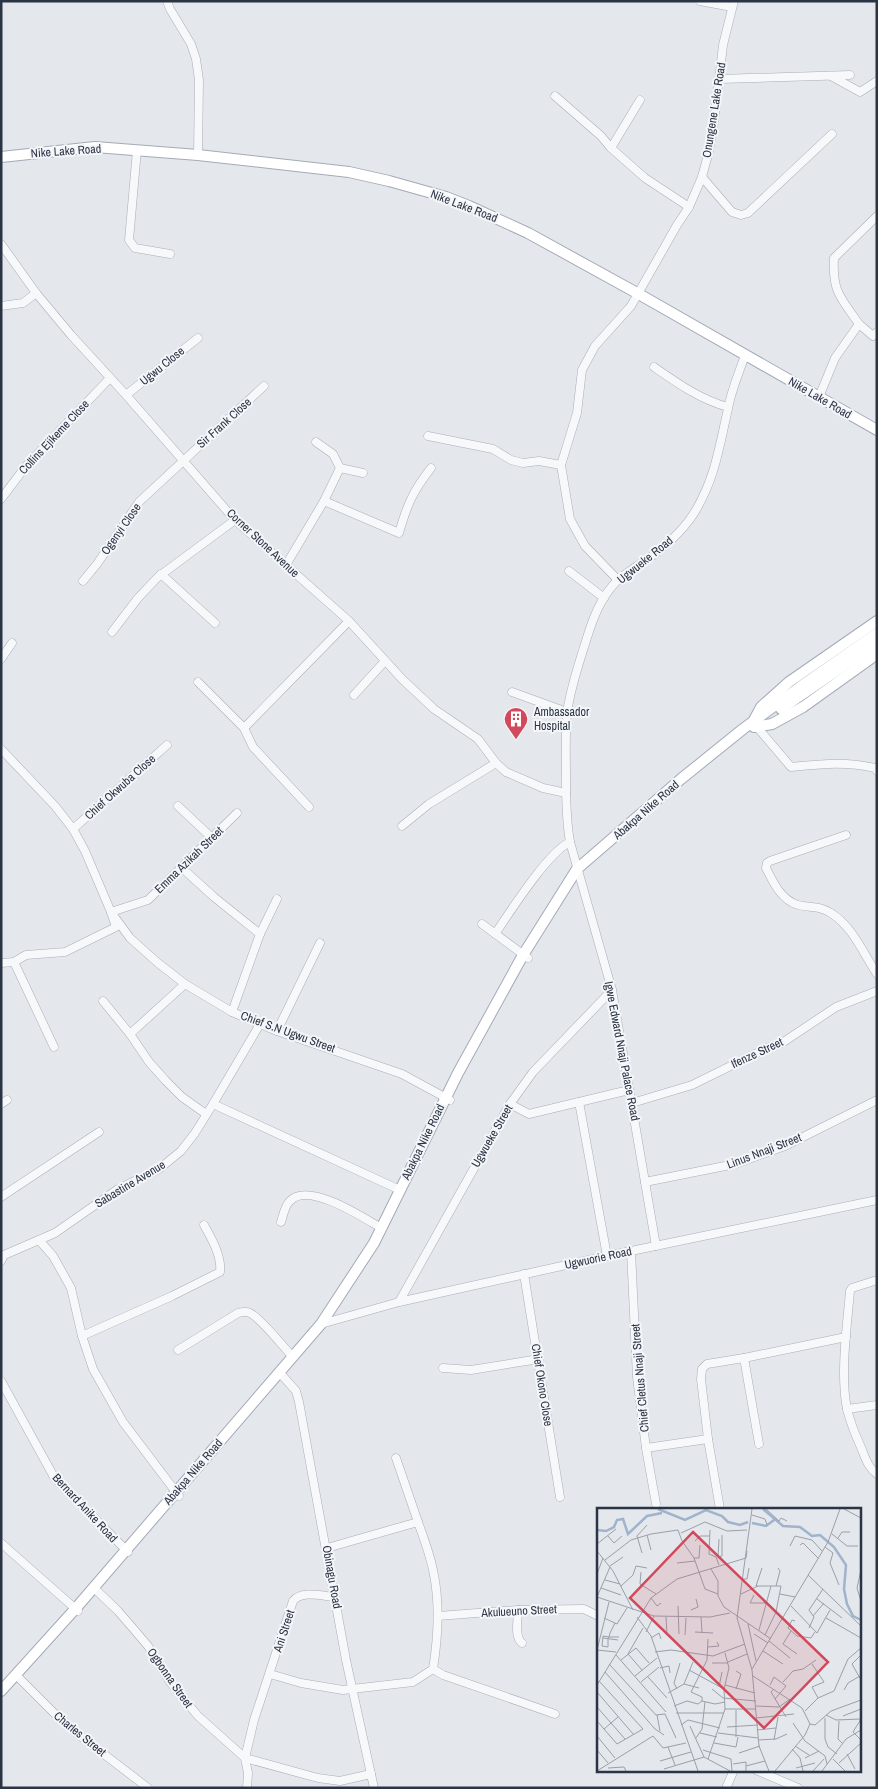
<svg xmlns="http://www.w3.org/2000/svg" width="878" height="1789" font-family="'Archivo Narrow',sans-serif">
<rect width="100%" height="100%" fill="#e4e7ec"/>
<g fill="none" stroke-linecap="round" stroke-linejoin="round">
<g stroke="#a9aeb7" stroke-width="9">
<g id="minor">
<polyline points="167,1 170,9 191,44 196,59 199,80 198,155"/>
<polyline points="700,1 732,7"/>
<polyline points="831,76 860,92 877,81"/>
<polyline points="719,79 850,75"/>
<polyline points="555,96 601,136 611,148 645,178 689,207"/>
<polyline points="611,148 640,100"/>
<polyline points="137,150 129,240 135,248 170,254"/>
<polyline points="702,177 732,212 741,215 748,213 832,134"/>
<polyline points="1,244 36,293 71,335 126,395 235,520 349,621 402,679 434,709 478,739 496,763 506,772 543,788 566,793"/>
<polyline points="1,306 23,303 36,293"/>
<polyline points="859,324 873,336 877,332"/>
<path d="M654,367C677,383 701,400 728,407"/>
<polyline points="126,395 198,338"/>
<path d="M819,397L835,358L859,324C841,298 832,292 834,258L877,216"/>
<polyline points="428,436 493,449 511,460 523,463 539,461 561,465"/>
<polyline points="340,468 363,473"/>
<polyline points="1,499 26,466 110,378"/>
<path d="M324,501L399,533C407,505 413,491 431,468"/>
<polyline points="286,565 324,501 340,468 333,454 316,442"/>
<polyline points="569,571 604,598"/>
<polyline points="161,574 215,623"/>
<polyline points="618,580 585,546 570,519 561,465 577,413 582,370 595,346 631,306 677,225 689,207 702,177 709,151 715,114 723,45 734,1"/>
<polyline points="83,581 97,564 139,502 264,386"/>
<polyline points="112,632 138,598 158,577 235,520"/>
<polyline points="1,659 12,643"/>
<polyline points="198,682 244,728 253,747 309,807"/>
<polyline points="512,692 567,712"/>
<polyline points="354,695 385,661"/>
<path d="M757,727L791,767C822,764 844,761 875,768L877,771"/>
<polyline points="244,728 349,621"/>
<polyline points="1,749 55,806 73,829 85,851 111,912 130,938 158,963 185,984 232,1012 277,1031 402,1074 450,1100"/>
<polyline points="178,806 212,838"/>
<polyline points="402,826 429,804 496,763"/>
<polyline points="73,829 167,745"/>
<path d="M846,835L770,861L767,863L766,868C773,882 781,900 798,905C810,908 818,905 831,913C853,927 863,953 877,974"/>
<polyline points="182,868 214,897 260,934 277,899"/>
<polyline points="482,924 528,958"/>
<path d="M495,934C510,912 548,852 570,842"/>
<polyline points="14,962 54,1047"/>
<polyline points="1,963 14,962 26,955 65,952 116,927 111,912 148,900 237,813"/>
<polyline points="103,1001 130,1034 149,1062 166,1081 182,1097 206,1114"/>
<polyline points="232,1012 260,934"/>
<polyline points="277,1031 320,943"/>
<polyline points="130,1034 185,984"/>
<polyline points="579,1102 607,1256"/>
<polyline points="632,1103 692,1085 767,1048 782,1043 836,1007 877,991"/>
<polyline points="1,1104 7,1100"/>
<polyline points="213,1104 400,1190"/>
<polyline points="510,1104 529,1114 629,1090"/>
<polyline points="645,1182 735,1164 785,1146 877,1100"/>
<polyline points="1,1197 99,1132"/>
<path d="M281,1222C283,1216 285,1205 290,1201C308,1181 364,1218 381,1228"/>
<polyline points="39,1240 53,1256 71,1288 82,1336 93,1369 123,1422 179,1496"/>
<path d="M656,1246L612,990L570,842C566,820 566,799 566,778C566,756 565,734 567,713C570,690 578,666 585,644C592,621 600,597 618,580C628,571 641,564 652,556C668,544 686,527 696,510C716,475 719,447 728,409C731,391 739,373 745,355"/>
<polyline points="631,1251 637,1377 646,1448 656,1504"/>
<polyline points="1,1261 4,1255 55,1233 118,1189 159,1169 181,1151 195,1133 213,1104 260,1024"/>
<polyline points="524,1274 560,1497"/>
<path d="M877,1280L852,1288L850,1291C847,1327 840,1374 847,1409C850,1421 855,1434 860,1445C865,1456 867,1467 877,1474"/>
<polyline points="399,1302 510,1104 533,1072 612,990"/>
<polyline points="321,1324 399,1302 607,1256 877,1200"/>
<path d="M82,1336L172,1296L220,1272C222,1257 212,1239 204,1225"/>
<path d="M178,1350L238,1313C242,1312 246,1311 250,1313C262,1319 283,1347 293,1357"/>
<polyline points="744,1358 759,1444"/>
<polyline points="443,1368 471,1370 539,1359"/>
<polyline points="280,1373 296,1391 299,1402 346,1660 374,1788"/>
<polyline points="1,1381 54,1477 128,1552"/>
<polyline points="847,1409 877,1405"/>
<polyline points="646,1448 708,1439"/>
<polyline points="396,1458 418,1522"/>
<polyline points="720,1509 708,1439 701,1379 702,1369 707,1364 744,1358 846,1337"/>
<polyline points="1,1543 78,1611"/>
<polyline points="93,1587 118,1611 137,1633 148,1646 170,1682 198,1716 245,1758 318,1778 340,1781 371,1774"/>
<path d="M518,1610C518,1620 514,1637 522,1643"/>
<polyline points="438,1616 518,1610 584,1609 598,1616"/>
<polyline points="433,1669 443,1675 555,1714"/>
<path d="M270,1674L301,1683L343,1690L413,1682L433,1669C438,1638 440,1606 434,1575C431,1557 424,1539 418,1522L327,1548"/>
<polyline points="16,1675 54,1713 79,1735 148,1788"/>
<polyline points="756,1770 798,1788"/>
<path d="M247,1788L248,1773L245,1758L254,1720L293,1601C302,1590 322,1596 335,1597"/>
<polyline points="726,1788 734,1770"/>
</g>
</g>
<g stroke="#a3abb8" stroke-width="12">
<g id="major">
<polyline points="1,157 95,147 198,155 349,172 389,181 446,197 469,206 528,233 637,293 877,430"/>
<polyline points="781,709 877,643"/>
<polyline points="754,720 761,707 789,682 877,621"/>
<polyline points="754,727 772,724 803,707 877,654"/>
<polyline points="1,1691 76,1608 321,1324 374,1243 458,1073 523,955 577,869 681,779 743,729 804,684 877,633"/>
</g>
</g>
<use href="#minor" stroke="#f7f8fa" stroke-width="8"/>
<use href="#major" stroke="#fff" stroke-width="10"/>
</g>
<defs>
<g id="building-pin" transform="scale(1.25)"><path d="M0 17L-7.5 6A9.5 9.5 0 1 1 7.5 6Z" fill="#d1495b" stroke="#f4f6f9"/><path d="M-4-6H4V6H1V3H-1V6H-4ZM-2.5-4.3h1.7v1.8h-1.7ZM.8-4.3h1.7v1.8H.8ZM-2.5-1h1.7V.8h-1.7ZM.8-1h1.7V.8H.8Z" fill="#fff"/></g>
</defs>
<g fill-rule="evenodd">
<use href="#building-pin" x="516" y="719"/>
</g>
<g text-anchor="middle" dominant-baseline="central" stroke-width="4" stroke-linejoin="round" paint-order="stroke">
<g font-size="12" fill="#2b3445" stroke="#f4f6f9">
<text transform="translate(714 110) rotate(-81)">Onungene Lake Road</text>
<text transform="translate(66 151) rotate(-4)">Nike Lake Road</text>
<text transform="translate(464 206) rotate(21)">Nike Lake Road</text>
<text transform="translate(162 366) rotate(-39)">Ugwu Close</text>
<text transform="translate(820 398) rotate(30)">Nike Lake Road</text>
<text transform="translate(224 423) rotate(-42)">Sir Frank Close</text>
<text transform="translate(54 437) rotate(-47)">Collins Ejikeme Close</text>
<text transform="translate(121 529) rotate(-55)">Ogenyi Close</text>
<text transform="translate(263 543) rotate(43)">Corner Stone Avenue</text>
<text transform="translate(645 560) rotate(-39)">Ugwueke Road</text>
<text transform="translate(120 787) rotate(-42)">Chief Okwuba Close</text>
<text transform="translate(646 810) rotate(-41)">Abakpa Nike Road</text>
<text transform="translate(189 860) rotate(-44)">Emma Azikah Street</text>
<text transform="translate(288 1032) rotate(20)">Chief S.N Ugwu Street</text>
<text transform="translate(622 1051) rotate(79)">Igwe Edward Nnaji Palace Road</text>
<text transform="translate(757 1053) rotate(-25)">Ifenze Street</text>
<text transform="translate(492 1136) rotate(-60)">Ugwueke Street</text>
<text transform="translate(423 1142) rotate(-64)">Abakpa Nike Road</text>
<text transform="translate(764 1151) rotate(-21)">Linus Nnaji Street</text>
<text transform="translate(130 1184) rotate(-31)">Sabastine Avenue</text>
<text transform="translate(598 1258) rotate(-12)">Ugwuorie Road</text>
<text transform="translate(640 1378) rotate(-95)">Chief Cletus Nnaji Street</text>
<text transform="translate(542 1385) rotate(81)">Chief Okono Close</text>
<text transform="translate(193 1472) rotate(-49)">Abakpa Nike Road</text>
<text transform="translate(85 1508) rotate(47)">Bernard Anike Road</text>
<text transform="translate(332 1577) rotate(80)">Obinagu Road</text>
<text transform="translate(519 1611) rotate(-3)">Akulueuno Street</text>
<text transform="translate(284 1631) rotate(-72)">Ani Street</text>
<text transform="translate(170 1678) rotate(55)">Ogbonna Street</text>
<text transform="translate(80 1734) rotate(39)">Charles Street</text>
</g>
<g font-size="12" fill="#2b3445" stroke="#f4f6f9" text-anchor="start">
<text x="534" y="712">Ambassador<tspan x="534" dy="14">Hospital</tspan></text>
</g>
</g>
<g transform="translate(597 1508)">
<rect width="264" height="264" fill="#e4e7ec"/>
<path fill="none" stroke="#9fb4cc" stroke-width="2.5" d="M61,1L88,12L109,2L125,8L131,14L143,17L151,14M166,1L186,18L203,19L215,28L223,27L237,39L249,57L247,81L250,96L256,108L264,112M155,15L169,18L177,12M0,22L9,23L17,19L20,12L26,11L31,26L50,8L65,5"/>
<path fill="none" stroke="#9a9fa9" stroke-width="1" d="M155,1L140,110L155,162L162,238L172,263M169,1L182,13L184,10L190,13M247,1L264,10M155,7L168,11L170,17M113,22L112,46L119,49L122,57M84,25L108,14L130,23L150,22M235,26L250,38H261M50,27L54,42M11,28L17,35L25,28M241,30L245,24H253M85,33L97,50L108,81L121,86M98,33L103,28H113M0,36L19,21M203,37L206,35L221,50M193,38L198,28L215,32L225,43M228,39L236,45L233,55L242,77M0,43L16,63L36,102M45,45L40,28L50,17M121,49L125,48V27M121,49L122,31M97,50H102L103,37M8,52L34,32L54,26L81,22L85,33M68,52L86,35M80,55L98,53M13,58L26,49M165,60L159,78H184L179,104L168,127M114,61L121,73V88L127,99L174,131M264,62L260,80L264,93M44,64L43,76L59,86M0,66L6,50M211,67L264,118M145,71H150L152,60M8,72L23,76M24,78L36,67L39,58L50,60M179,78L183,63L181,60M4,80L24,87M144,86L161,78M183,86L198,89M157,87L153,95H171M0,89L57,108L113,109L133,105M0,89L13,59M54,90L60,98L64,95M220,91L245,110M81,98L82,126M194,98L220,125L233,102M94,102L101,99L99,91M216,108L227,95M40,109L54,128L101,263M69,109L70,127M104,109L105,124M7,110L20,116L30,100M229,110L264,130M198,113L195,112L191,120L200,128L214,130L218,124M18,115L13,125L12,129L11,131V139L5,138L6,128L12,129H22M151,116L159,153M212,120L217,109L212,102L226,81M162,122L174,78M194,123L186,136L200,146M49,124L57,108M98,124L116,125M157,126L171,135M88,127L89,110M6,130L21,132M54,130L62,125L64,131M111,131L110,152L94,184L105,189V193L118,196L128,194M172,133L193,150M111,139L122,138L120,134M0,142L12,94M0,142L19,144M166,143L186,156M58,144L74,142L116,148L148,136M19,147L69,204M263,148L255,156L264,172M24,152L39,140L52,155M131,154L150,146M115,155H131M12,156L59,207L68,206L79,230M215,156L227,174L215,179L221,190M63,160L72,158L73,165M155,161L231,34L243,1M45,162L31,146L46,120M92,162L127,181M8,164L58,221L67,227M38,168L60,150M156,168L205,200L213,216L208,227L178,263M51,169L70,190M44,174L62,159M186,174L196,163L206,161L219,152M87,176L102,180M0,177L54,90L80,71L149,50L150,43M128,177L158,185M173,177L177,169L189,178L178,191M122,179L125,164M80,181L77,175L83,155M115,181L126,190L159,193M139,181L144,166L139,163M177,181L174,184L189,209M247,182L251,175L263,168M0,184L37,227M71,185L87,176L96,154M77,198L90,193L101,196L105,193M159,198L182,199L193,191M0,199L28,231M128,201H159M208,203L221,190L237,183L251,151L264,140M79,205H127M60,207L63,223M229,207L239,212L264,211M246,208L264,201M159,210L197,206M228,210V231L231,239L240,246M264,211L256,224L264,232M0,213L20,236L46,221L2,173M242,213L241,231L245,235M196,215L208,233L228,248L230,256M213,216L218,217L234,203L264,192M84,217L91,212L123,220M93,218L107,249M130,219L161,217M7,221L21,209M160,222L179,220M103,225L120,229M121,225L161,230M0,228L18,250M139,229V202M99,230L105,221L108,194M161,232L179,231L190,226M177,232L181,209M117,235L139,239L141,229M198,238L212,247M71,239L78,257M195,241L203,250L206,263M0,242L11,255M106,242L134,251L135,263M142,245L163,238M250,246L258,261M208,250L222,243M111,251L128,201L127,181L132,160L128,145M236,251L248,263M63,253L94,244M242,255L264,235M136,256L149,254V263M149,258L168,253M11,260L27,259L29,263M199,260L218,255M67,261L107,249L133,263M0,263L56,228L66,240L89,235M216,263L227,251M225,263L249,231L264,222"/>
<path fill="#d1495b" fill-opacity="0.15" stroke="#d1495b" stroke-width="2.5" d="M96,24L231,154L167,220L33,90Z"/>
<rect width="264" height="264" fill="none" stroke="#2b3445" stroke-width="2.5"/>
</g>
<rect width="878" height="1789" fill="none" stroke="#2b3445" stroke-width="5"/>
</svg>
